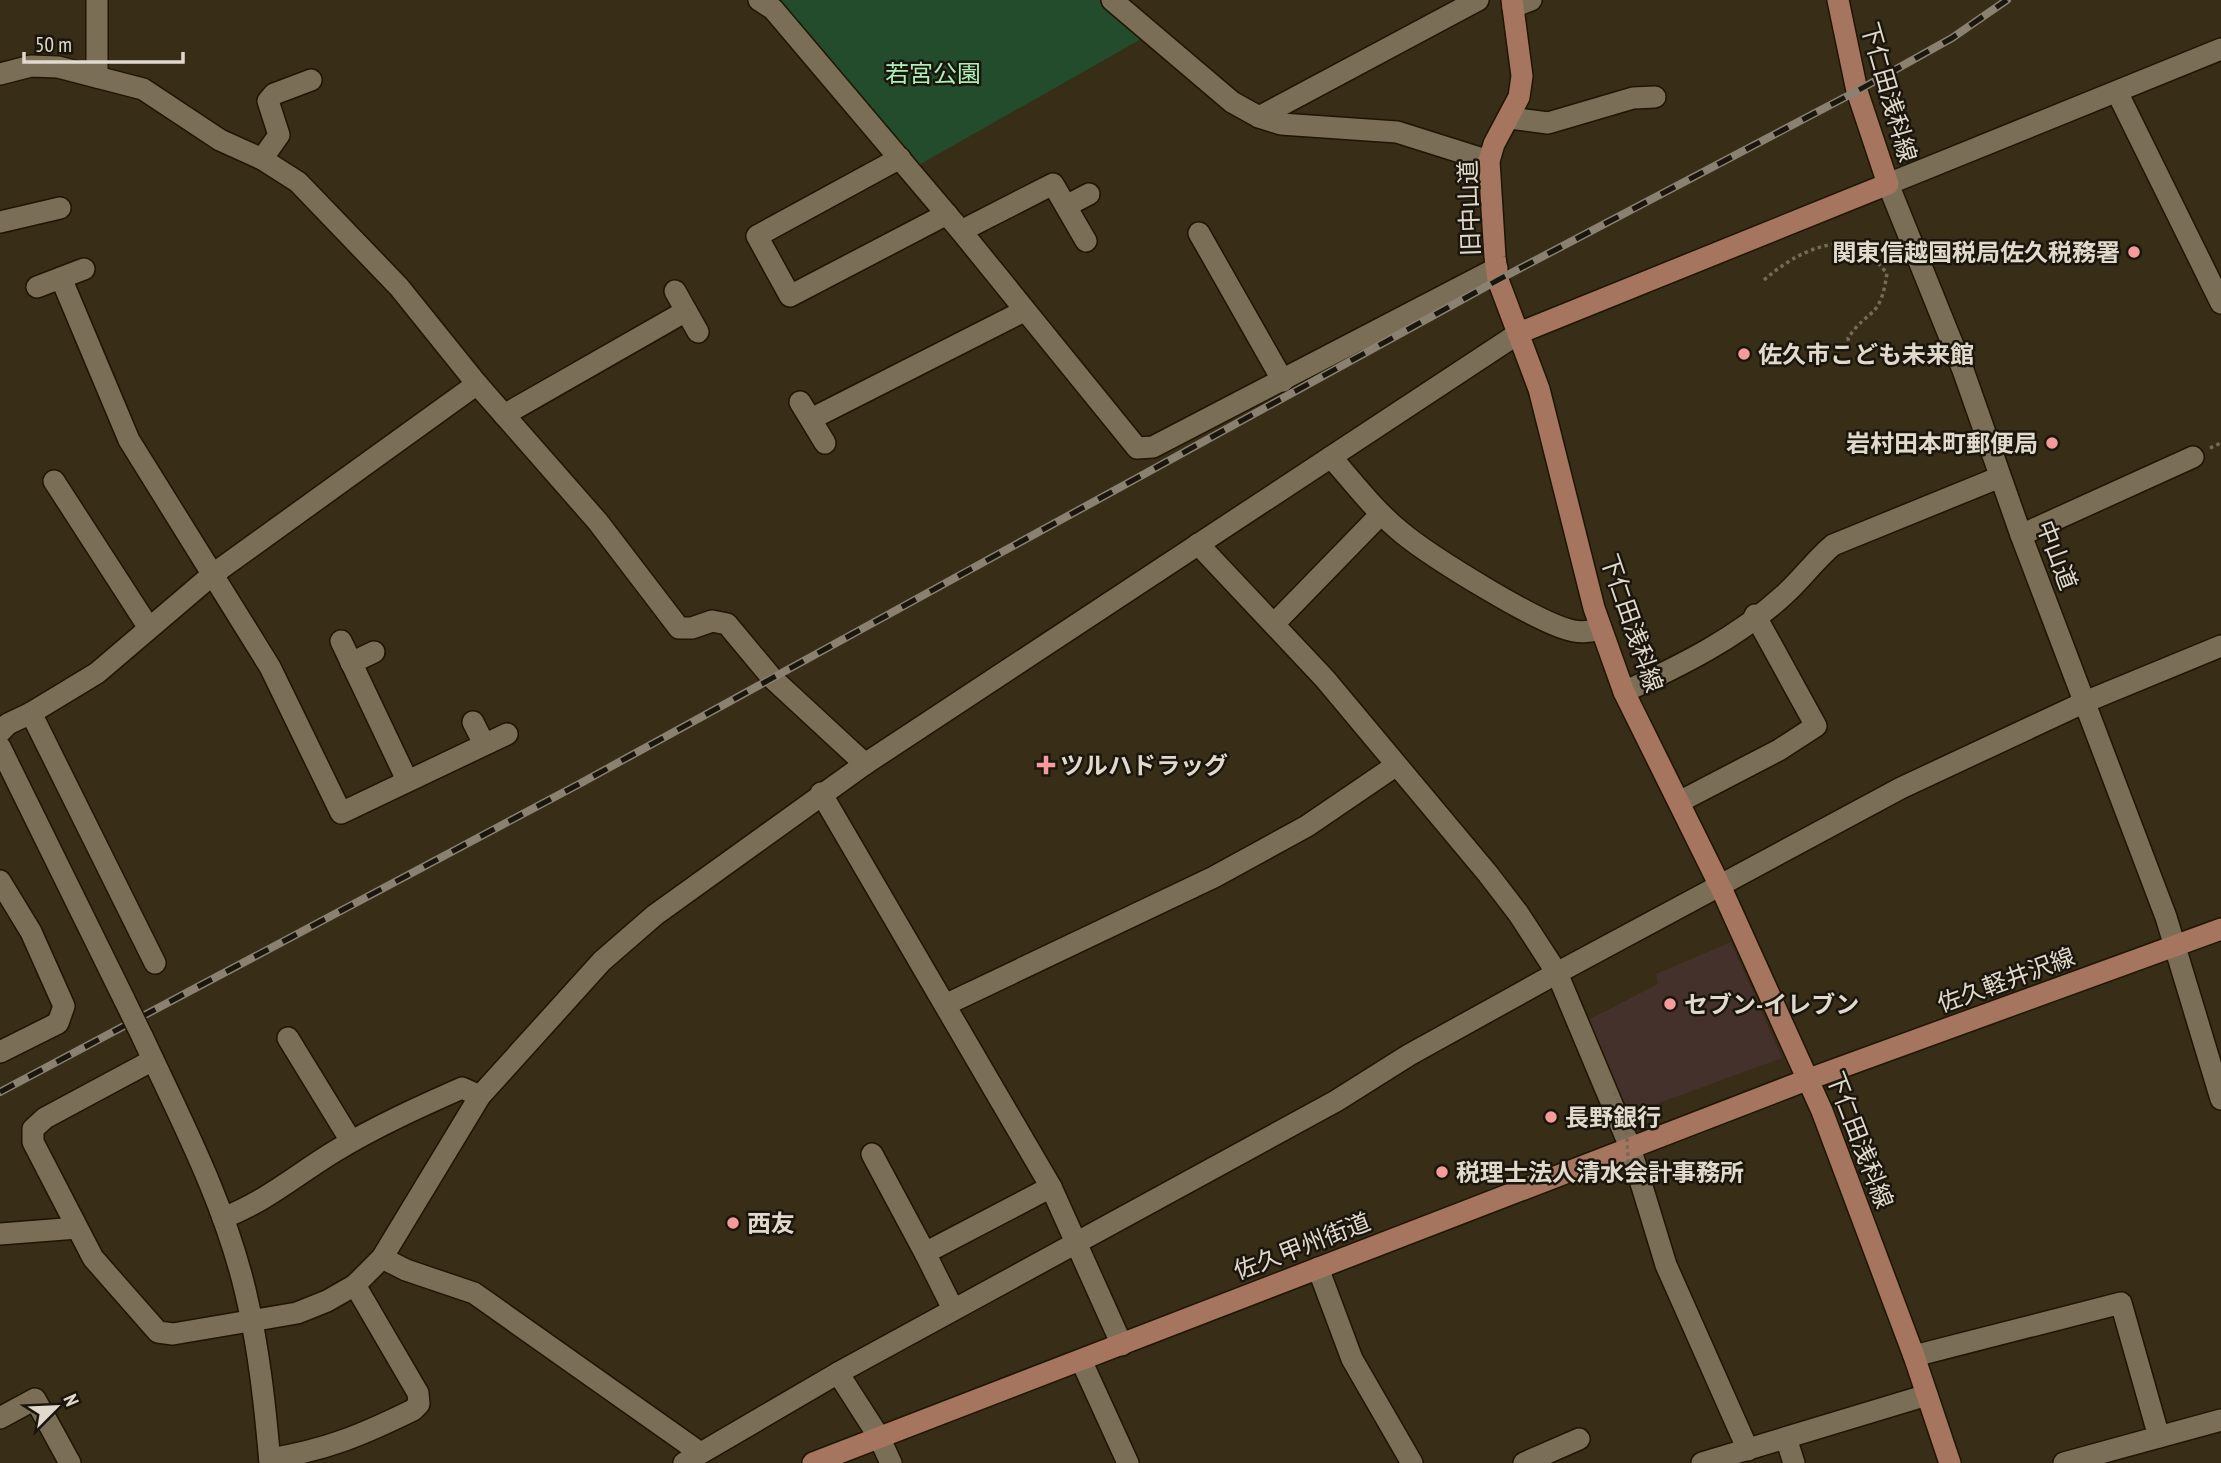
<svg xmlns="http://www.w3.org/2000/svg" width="2221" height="1463" font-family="'PT Sans Narrow','Noto Sans JP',sans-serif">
<rect width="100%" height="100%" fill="#382d17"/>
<polygon fill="#44312c" points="1731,942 1782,1058 1629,1114 1586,1021 1658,984 1656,974"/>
<polygon fill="#224c2b" points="772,0 1103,0 1143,38 917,166"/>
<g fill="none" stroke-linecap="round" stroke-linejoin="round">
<g stroke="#1f1502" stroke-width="24">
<g id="minor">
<polyline points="759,0 773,9 961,231 1137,448 1153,447 1497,268"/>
<polyline points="1112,0 1232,102 1259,117 1281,124 1397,132 1489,161"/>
<polyline points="1513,7 1531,0"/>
<polyline points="2221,49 1888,184 1963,370 2021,535 2166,917 2221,1099"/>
<polyline points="0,74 31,66 58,67 143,89 220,140 262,159 298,182 399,287 477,384 598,522 679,628 692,628 712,621 727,624 772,678 865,764"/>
<polyline points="97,77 97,0"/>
<polyline points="2117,92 2221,303"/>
<polyline points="1259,117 1478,0"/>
<polyline points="1510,118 1548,123 1633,98 1655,97"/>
<polyline points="900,158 757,236 790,296 947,214"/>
<polyline points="262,159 279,135 268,101 274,94 311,80"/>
<polyline points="1066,206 1089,194"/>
<polyline points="0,222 60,208"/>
<polyline points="961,231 1053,184 1086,241"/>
<polyline points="1199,233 1283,381"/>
<polyline points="61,278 129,440 270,667 341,813 507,734"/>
<polyline points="37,287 84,269"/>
<polyline points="675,291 698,332"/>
<polyline points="800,402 825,443"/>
<polyline points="504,415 686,311"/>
<polyline points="811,419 1024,311"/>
<path d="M1331,457C1353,482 1374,510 1401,532C1430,556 1540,625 1574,631C1584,633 1591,631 1601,629"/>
<polyline points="54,481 149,628"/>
<polyline points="2021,535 2193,457"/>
<polyline points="1198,544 1325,679 1488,874 1518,913 1557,973 1630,1147 1666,1265 1748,1450"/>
<polyline points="1274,624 1381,514"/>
<polyline points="341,641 407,780"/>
<polyline points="351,663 374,652"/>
<path d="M1624,692C1682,665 1737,638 1784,595C1802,579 1815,560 1833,545L2000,477"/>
<polyline points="31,713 155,963"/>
<polyline points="473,722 484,744"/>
<polyline points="0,732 8,724 31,713 97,673 212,575 477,384"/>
<polyline points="0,747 125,1001"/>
<polyline points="821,793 1051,1187 1122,1345"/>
<polyline points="1679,802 1779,750 1816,726 1755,615"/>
<polyline points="0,881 31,932 64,1006 58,1023 0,1052"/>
<polyline points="945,1005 1214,877 1307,826 1395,766"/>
<path d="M142,1036C181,1120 225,1203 246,1294C259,1349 265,1406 270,1463"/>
<polyline points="288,1038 351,1141"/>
<polyline points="153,1060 45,1118 33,1129 33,1142 93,1258 158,1332 173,1334 297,1313 327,1301 355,1285 382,1258 480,1096 602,961 655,915 865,764 1519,333"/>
<polyline points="872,1154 925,1253 1051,1187"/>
<path d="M223,1218C267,1201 297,1174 337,1150C377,1126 419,1107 462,1088L480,1096"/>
<polyline points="0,1234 77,1228"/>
<polyline points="925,1253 953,1309"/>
<polyline points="382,1258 406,1270 474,1293 699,1452"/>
<polyline points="1318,1268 1352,1359 1412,1463"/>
<polyline points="1914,1356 2121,1303 2159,1437"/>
<polyline points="1081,1360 1128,1463"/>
<polyline points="838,1373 879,1437 891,1463"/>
<polyline points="0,1418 35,1399 70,1463"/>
<polyline points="1786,1438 1794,1463"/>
<path d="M270,1459C326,1450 362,1435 413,1410L419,1404L418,1393L355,1285"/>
<polyline points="684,1463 838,1373 1336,1101 1409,1055 1557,973 1901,788 2085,702 2221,646"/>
<polyline points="1524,1463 1579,1439"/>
<polyline points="1702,1463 1927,1395"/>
<polyline points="2064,1463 2221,1420"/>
</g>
</g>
<g stroke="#1f1502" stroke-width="24">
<g id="major">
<polyline points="1512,0 1522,76 1519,97 1494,144 1489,161 1495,257 1498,280 1539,389 1594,608 1624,692 1722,890 1822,1111 1914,1356 1950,1463"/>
<polyline points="1519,333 1888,184 1857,91 1838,0"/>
<polyline points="813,1463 1809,1079 2221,929"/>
</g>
</g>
<g stroke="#746a57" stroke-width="3.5" stroke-dasharray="3.5 3.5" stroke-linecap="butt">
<path d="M1764,280C1793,255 1820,242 1858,242L1887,273C1880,321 1870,306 1848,338L1850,349"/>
<polyline points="2210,448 2221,443"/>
</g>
<use href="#minor" stroke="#7b6e57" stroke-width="21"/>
<use href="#major" stroke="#a6755f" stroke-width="21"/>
<g stroke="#8a8170" stroke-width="8">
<polyline id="rail" points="0,1092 581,783 1498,280 1857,91 1952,38 2007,0"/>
</g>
<use href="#rail" stroke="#1b160d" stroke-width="5" stroke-dasharray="16" stroke-linecap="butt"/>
<g stroke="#1f1502" stroke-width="24" stroke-linecap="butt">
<polyline id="minor-bridge" points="125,1001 142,1036"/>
</g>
<polyline stroke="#746a57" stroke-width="3.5" stroke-dasharray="3.5 3.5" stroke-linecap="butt" points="1614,1092 1626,1119 1629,1178 1633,1187"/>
<use href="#minor-bridge" stroke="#7b6e57" stroke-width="21"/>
</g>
<g fill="#f59b9b" stroke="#1b160d" stroke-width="2.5">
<circle cx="2134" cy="252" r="7"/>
<circle cx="1744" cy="354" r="7"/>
<circle cx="2052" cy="443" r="7"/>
<path d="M1042.5 754.5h7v7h7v7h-7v7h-7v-7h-7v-7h7z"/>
<circle cx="1670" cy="1004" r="7"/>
<circle cx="1551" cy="1117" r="7"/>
<circle cx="1442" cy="1172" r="7"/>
<circle cx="733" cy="1223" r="7"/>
</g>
<g text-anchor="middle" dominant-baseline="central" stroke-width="5" stroke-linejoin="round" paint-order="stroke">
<g font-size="24" fill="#abf0b6" stroke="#1b160d">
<text x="933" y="73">若宮公園</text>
</g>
<g font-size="24" fill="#e0d9cc" stroke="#1b160d">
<text transform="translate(1889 92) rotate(74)">下仁田浅科線</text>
<text transform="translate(1469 208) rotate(-92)">旧中山道</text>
<text transform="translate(2057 555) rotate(69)">中山道</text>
<text transform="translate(1632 623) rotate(71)">下仁田浅科線</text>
<text transform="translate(2006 980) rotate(-20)">佐久軽井沢線</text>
<text transform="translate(1860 1140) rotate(69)">下仁田浅科線</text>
<text transform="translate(1302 1246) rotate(-21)">佐久甲州街道</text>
</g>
<g font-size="24" font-weight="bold" fill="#e0d9cc" stroke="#1b160d" text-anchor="start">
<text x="2120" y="252" text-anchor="end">関東信越国税局佐久税務署</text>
<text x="1758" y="354">佐久市こども未来館</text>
<text x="2038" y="443" text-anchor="end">岩村田本町郵便局</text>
<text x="1060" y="765">ツルハドラッグ</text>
<text x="1684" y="1004">セブン-イレブン</text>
<text x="1565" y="1117">長野銀行</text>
<text x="1456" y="1172">税理士法人清水会計事務所</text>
<text x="747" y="1223">西友</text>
</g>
</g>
<g transform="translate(56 1407) rotate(66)" stroke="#1b160d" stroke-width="5" paint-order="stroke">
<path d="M0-5L12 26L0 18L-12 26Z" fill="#e0d9cc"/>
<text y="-10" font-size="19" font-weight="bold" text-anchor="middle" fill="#e0d9cc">N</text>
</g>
<path d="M24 52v10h159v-10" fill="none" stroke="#e0d9cc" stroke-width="3.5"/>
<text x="35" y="52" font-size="21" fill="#e0d9cc" stroke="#1b160d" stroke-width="5" paint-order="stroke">50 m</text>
</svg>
